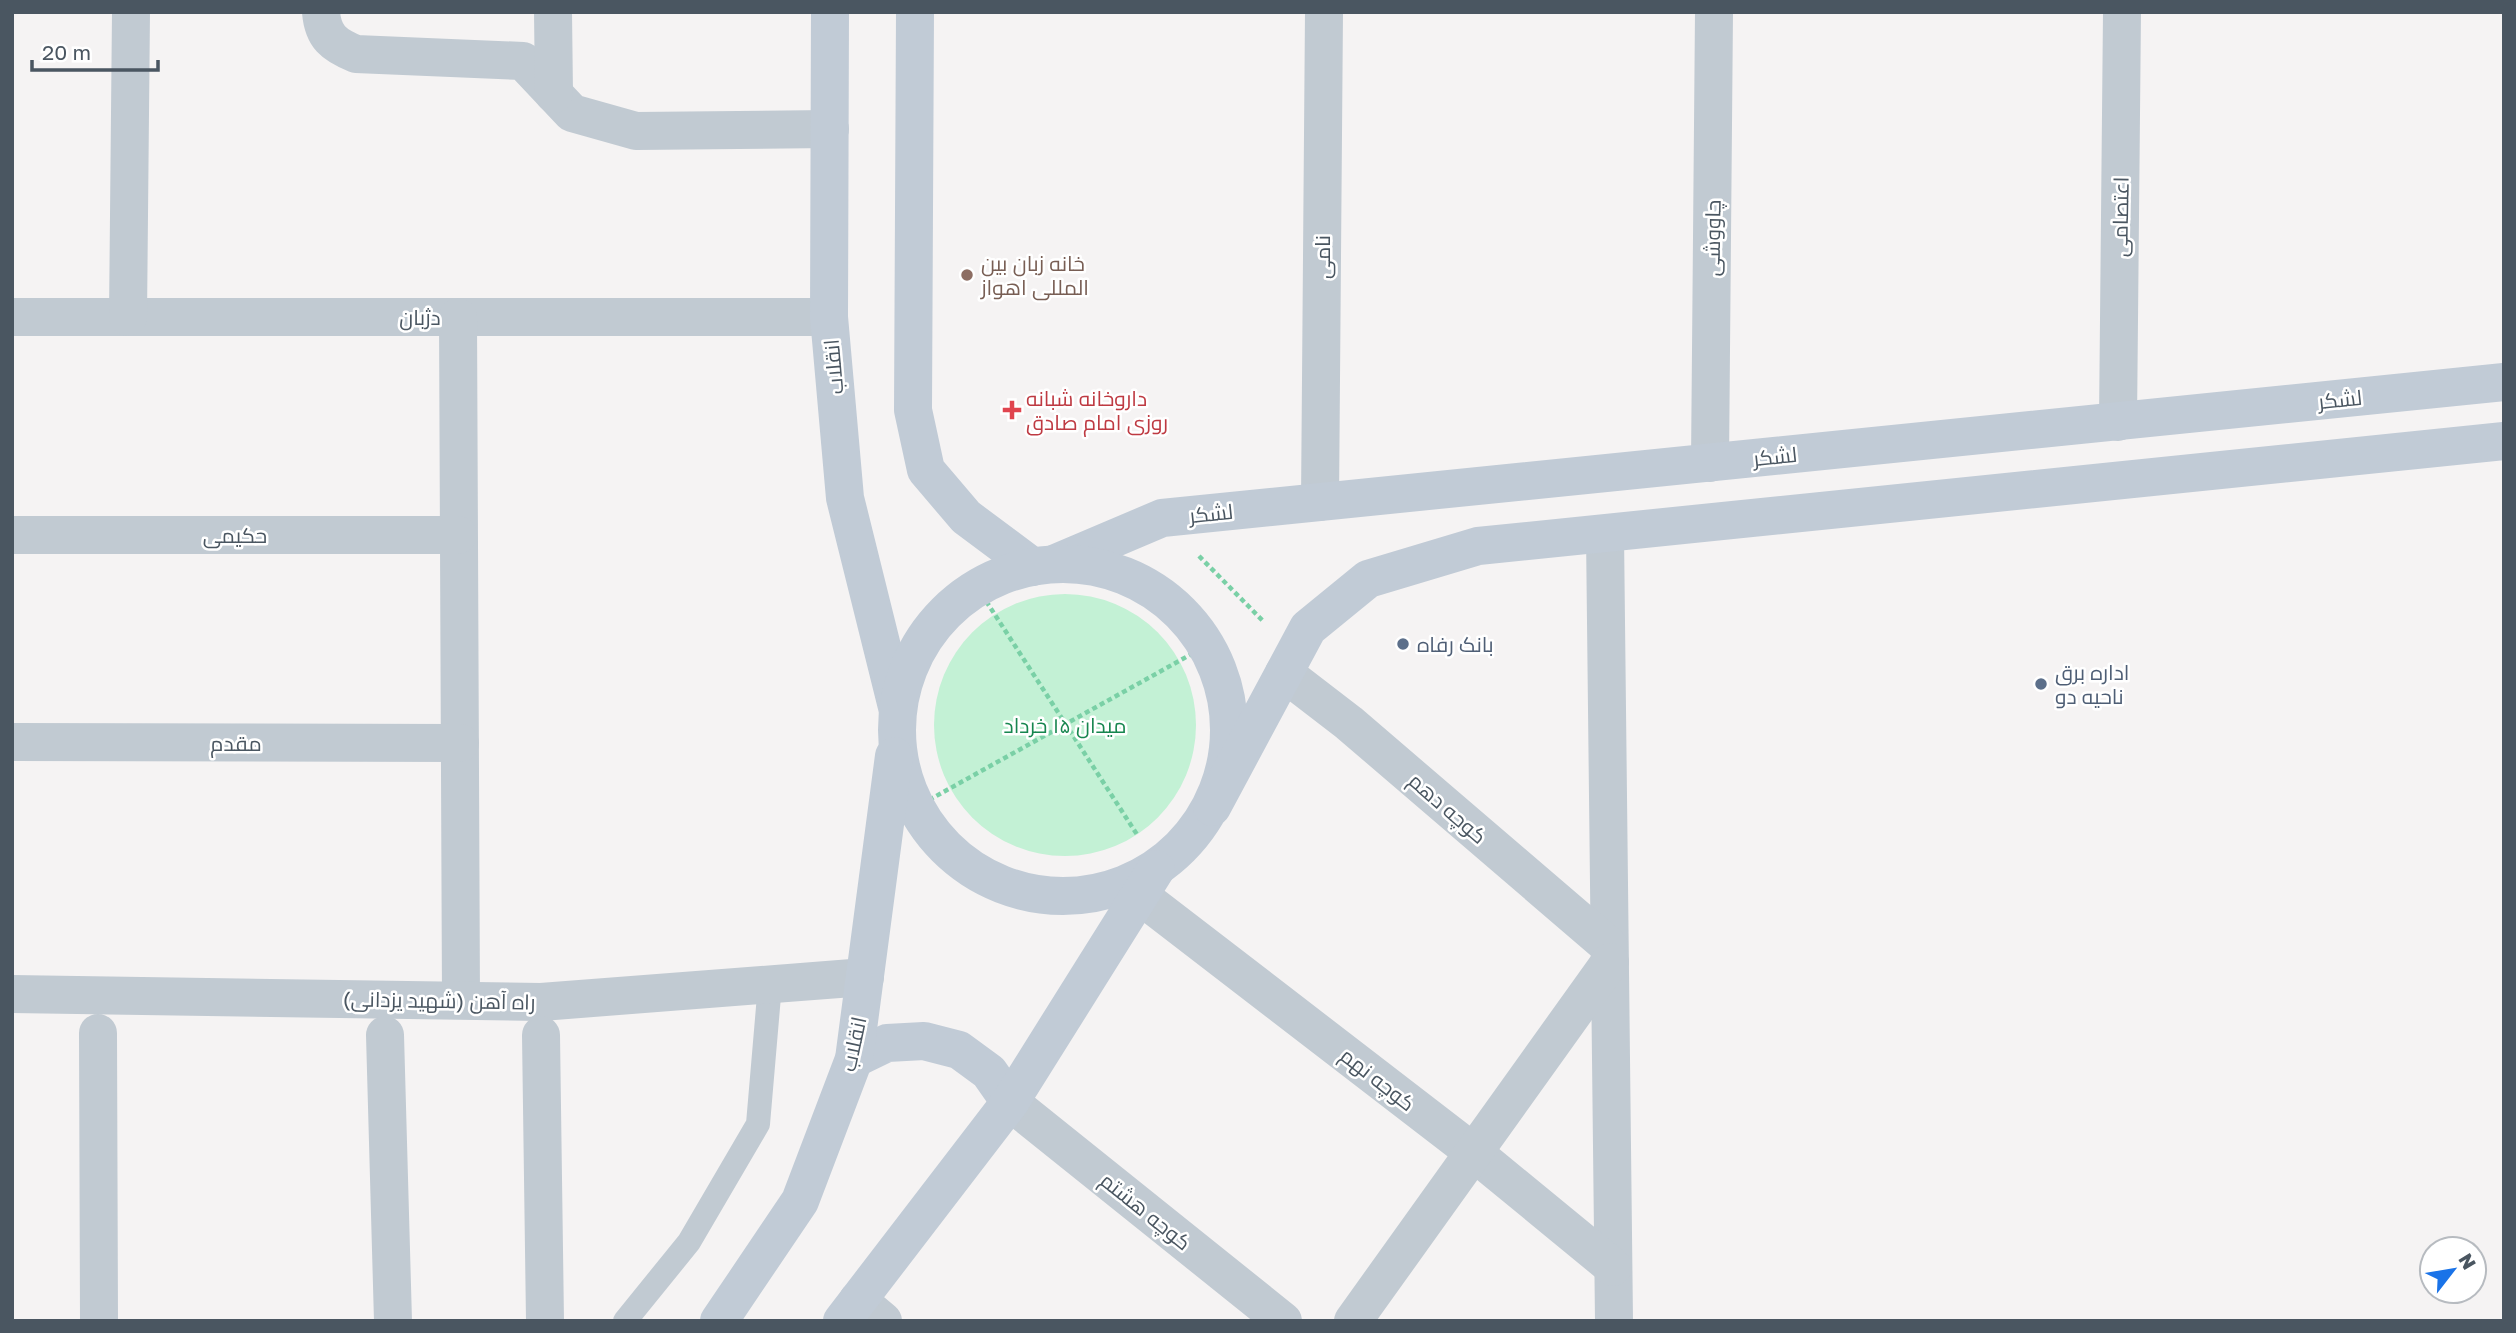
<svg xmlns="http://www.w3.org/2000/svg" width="2516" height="1333" font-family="'Golos Text',Cairo,sans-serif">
<rect width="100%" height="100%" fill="#f5f3f3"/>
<circle fill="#c3f1d5" cx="1065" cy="725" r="131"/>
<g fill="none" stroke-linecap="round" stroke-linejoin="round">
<g stroke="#7ad0a6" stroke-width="4.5" stroke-dasharray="5 3.5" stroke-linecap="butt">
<polyline points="1199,556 1264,622"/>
<polyline points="977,587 1138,836"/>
<polyline points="929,800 1206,646"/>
</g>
<polyline stroke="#c1cad2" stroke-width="24" points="625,1321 689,1242 758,1124 770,984"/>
<g stroke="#c1cad2" stroke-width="38">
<path d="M321,12C323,37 334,45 356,54L523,61L572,113L636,131L830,129"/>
<polyline points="553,12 554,94"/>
<polyline points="12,317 829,317"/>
<polyline points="128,317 131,12"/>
<polyline points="458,317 461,1000"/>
<polyline points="2118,422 2122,12"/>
<polyline points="1710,463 1714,12"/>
<polyline points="1320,502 1324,12"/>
<polyline points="1605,534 1614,1321"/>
<polyline points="12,535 458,535"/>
<polyline points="1284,673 1349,723 1609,946"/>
<polyline points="12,742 460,743"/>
<polyline points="1139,895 1473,1152 1613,1267"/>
<polyline points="12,994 541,1002 865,977"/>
<polyline points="98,1033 99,1321"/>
<polyline points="385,1035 393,1321"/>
<polyline points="541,1035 545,1321"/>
<polyline points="1010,1102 1283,1321"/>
<polyline points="858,1300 883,1321"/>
<polyline points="1353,1321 1610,962"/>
</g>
<g stroke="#c1cbd6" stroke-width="38">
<polyline points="830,12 829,317 845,498 897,707"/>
<polyline points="915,12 913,410 926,470 966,517 1033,567"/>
<polyline points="1056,563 1162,518 2504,382"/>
<circle cx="1063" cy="730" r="166"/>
<polyline points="1212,807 1308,628 1368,579 1478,546 2504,441"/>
<polyline points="854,1059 887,1043 924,1041 959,1050 989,1072 1010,1102"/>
<polyline points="719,1321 800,1201 854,1059 894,756"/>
<polyline points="842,1321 1010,1102 1156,869"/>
</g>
</g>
<circle fill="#8d6e63" stroke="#fff" stroke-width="2.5" cx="967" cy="275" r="7"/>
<path fill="#e0444e" stroke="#fff" stroke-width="2.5" d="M1008.5 399.5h7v7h7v7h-7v7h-7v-7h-7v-7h7z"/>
<g fill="#5c6f8a" stroke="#fff" stroke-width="2.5">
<circle cx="1403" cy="644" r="7"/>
<circle cx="2041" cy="684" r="7"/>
</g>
<g text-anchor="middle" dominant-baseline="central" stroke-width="5" stroke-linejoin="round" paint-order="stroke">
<g font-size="21" fill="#4a5661" stroke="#fff">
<text transform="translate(2120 217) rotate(-89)">اعتصامی</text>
<text transform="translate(1712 238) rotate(-89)">چاووشی</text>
<text transform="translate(1322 257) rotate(-90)">نامی</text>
<text x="420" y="317">دژبان</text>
<text transform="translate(833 367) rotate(-95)">انقلاب</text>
<text transform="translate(2340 399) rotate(-6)">لشکر</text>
<text transform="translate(1775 456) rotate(-6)">لشکر</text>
<text transform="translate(1211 513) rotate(-6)">لشکر</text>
<text x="235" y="535">حکیمی</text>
<text x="236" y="743">مقدم</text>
<text transform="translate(1448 808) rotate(41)">کوچه دهم</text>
<text transform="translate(439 1000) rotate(1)">راه آهن (شهید یزدانی)</text>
<text transform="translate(853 1044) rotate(-78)">انقلاب</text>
<text transform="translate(1378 1079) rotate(38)">کوچه نهم</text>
<text transform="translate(1146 1211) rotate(39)">کوچه هشتم</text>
</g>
<g font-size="21" fill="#785e54" stroke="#fff" text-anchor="start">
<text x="981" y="263">خانه زبان بین<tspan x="981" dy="24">المللی اهواز</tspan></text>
</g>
<g font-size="21" fill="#be3a42" stroke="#fff" text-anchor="start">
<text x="1026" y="398">داروخانه شبانه<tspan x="1026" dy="24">روزی امام صادق</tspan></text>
</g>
<g font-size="21" fill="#4e5e75" stroke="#fff" text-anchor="start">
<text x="1417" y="644">بانک رفاه</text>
<text x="2055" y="672">اداره برق<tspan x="2055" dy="24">ناحیه دو</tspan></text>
</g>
<g font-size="21" fill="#17864f" stroke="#fff">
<text x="1065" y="725">میدان ۱۵ خرداد</text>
</g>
</g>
<rect width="2516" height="1333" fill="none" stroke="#4a5661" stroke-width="28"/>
<g transform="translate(2453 1270) rotate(59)"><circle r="33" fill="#ffffff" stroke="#b7bbc0" stroke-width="2"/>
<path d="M0-5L12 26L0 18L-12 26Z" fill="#1a73e8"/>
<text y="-10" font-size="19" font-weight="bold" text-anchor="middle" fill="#4a5661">N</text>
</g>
<path d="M32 60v10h126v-10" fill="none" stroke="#4a5661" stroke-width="3.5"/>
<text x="42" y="60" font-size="21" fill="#4a5661" stroke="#ffffff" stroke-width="5" paint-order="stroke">20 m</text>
</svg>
